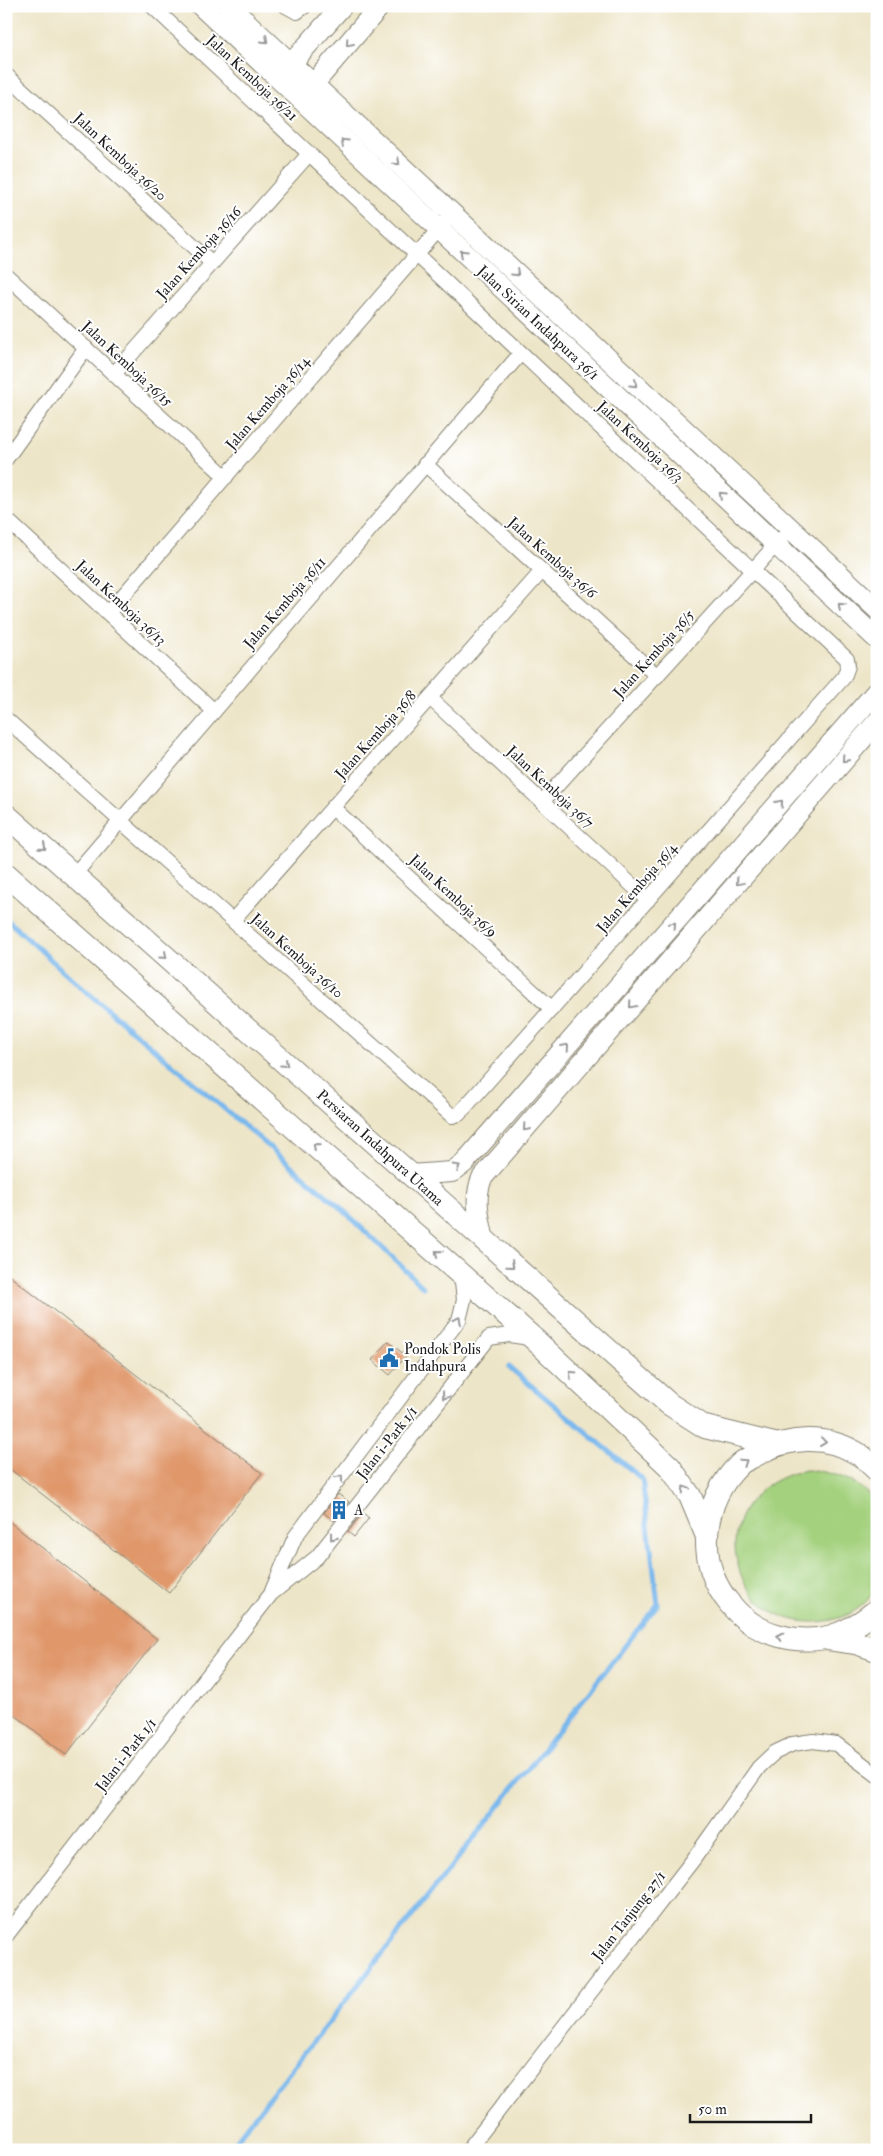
<svg xmlns="http://www.w3.org/2000/svg" width="883" height="2156" font-family="'IM FELL Double Pica',serif">
<rect width="100%" height="100%" fill="#fff"/>
<filter id="ink" filterUnits="userSpaceOnUse"><feTurbulence type="fractalNoise" baseFrequency=".02" numOctaves="2"/><feDisplacementMap in="SourceGraphic" scale="10" xChannelSelector="R" yChannelSelector="G"/><feConvolveMatrix kernelMatrix="1 2 1 2 8 2 1 2 1" color-interpolation-filters="sRGB"/></filter>
<filter id="wash" filterUnits="userSpaceOnUse"><feTurbulence type="fractalNoise" baseFrequency=".0096" numOctaves="4" result="noise"/><feDisplacementMap in="SourceGraphic" scale="20" xChannelSelector="R" yChannelSelector="G"/><feGaussianBlur stdDeviation="1.12" result="paint"/><feColorMatrix in="noise" values="0 0 0 0 0 0 0 0 0 0 0 0 0 0 0 0 0 1.4 0 .05"/><feComposite in="paint" operator="in"/></filter>
<g filter="url(#wash)">
<rect width="100%" height="100%" fill="#ede5c7"/>
<path fill="#a4d17e" stroke="#60764d" d="M806,1470C831,1471 866,1481 876,1507C880,1518 877,1537 877,1549C877,1560 880,1577 876,1587C859,1625 801,1631 770,1610C748,1596 736,1572 735,1546C735,1504 768,1477 806,1470Z"/>
<g fill="none" stroke-linecap="round" stroke-linejoin="round">
<g stroke="#79b8ed" stroke-width="5">
<polyline points="6,919 80,986 341,1208 423,1287"/>
<polyline points="228,2150 658,1604 642,1479 509,1367"/>
</g>
</g>
<g id="blocks">
<g fill="#e0976a">
<polygon points="6,1273 262,1473 169,1593 6,1466"/>
<polygon points="388,1341 406,1356 390,1375 372,1360"/>
<polygon points="338,1494 349,1502 334,1521 324,1513"/>
<polygon points="363,1513 369,1518 354,1537 348,1532"/>
<polygon points="6,1519 157,1639 66,1755 6,1708"/>
</g>
</g>
</g>
<g filter="url(#ink)">
<use href="#blocks" fill-opacity="0" stroke="#848072" stroke-width="1"/>
<g fill="none" stroke-linecap="round" stroke-linejoin="round">
<g stroke="#848072" stroke-width="16">
<g id="street">
<polyline points="286,6 297,12 305,6"/>
<polyline points="6,75 212,263"/>
<polyline points="6,275 226,477"/>
<polyline points="114,374 309,154"/>
<polyline points="6,459 86,348"/>
<polyline points="425,464 657,676"/>
<polyline points="6,519 214,711"/>
<polyline points="108,613 445,222"/>
<polyline points="430,698 648,900"/>
<polyline points="6,719 452,1116 459,1114 844,677 848,666 847,659 152,6"/>
<polyline points="542,802 782,538"/>
<polyline points="333,808 552,1009"/>
<polyline points="74,875 521,353"/>
<polyline points="233,920 542,571"/>
<polyline points="272,1591 295,1537 459,1320 464,1300 461,1274"/>
<polyline points="6,1936 271,1594 317,1557 489,1338 509,1335 530,1338"/>
<polyline points="468,2150 693,1860 759,1767 774,1753 793,1744 813,1741 836,1744 877,1775"/>
</g>
</g>
<g stroke="#848072" stroke-width="22">
<g id="secondary">
<polyline points="201,6 877,639"/>
<polyline points="229,6 877,609"/>
<polyline points="282,74 342,6"/>
<polyline points="305,94 380,6"/>
<polyline points="410,1175 452,1172 464,1163 877,691"/>
<path d="M484,1241C480,1219 473,1200 482,1178L877,722"/>
</g>
</g>
<g stroke="#848072" stroke-width="24">
<g id="primary">
<polyline points="6,815 669,1404 705,1427 774,1444"/>
<polyline points="6,874 534,1339 670,1467 690,1496 706,1534"/>
<path d="M877,1470C871,1465 866,1459 860,1455C827,1434 788,1436 756,1455C751,1458 744,1460 740,1464C701,1501 695,1563 730,1604C743,1620 760,1631 780,1636C819,1646 846,1635 877,1610"/>
<polyline points="828,1639 856,1643 877,1650"/>
</g>
</g>
<use href="#street" stroke="#fff" stroke-width="14"/>
<use href="#secondary" stroke="#fff" stroke-width="20"/>
<use href="#primary" stroke="#fff" stroke-width="22"/>
</g>
<defs><path id="oneway-chevron" d="M-2-3.5L2.5 0L-2 3.5" fill="none" stroke-width="1.6" stroke-linecap="round" stroke-linejoin="round" transform="scale(1.25)"/></defs>
<g stroke="#999">
<use href="#oneway-chevron" transform="translate(265 40) rotate(43)"/>
<use href="#oneway-chevron" transform="translate(349 43) rotate(131)"/>
<use href="#oneway-chevron" transform="translate(344 142) rotate(-137)"/>
<use href="#oneway-chevron" transform="translate(397 162) rotate(43)"/>
<use href="#oneway-chevron" transform="translate(463 253) rotate(-137)"/>
<use href="#oneway-chevron" transform="translate(516 273) rotate(43)"/>
<use href="#oneway-chevron" transform="translate(634 384) rotate(43)"/>
<use href="#oneway-chevron" transform="translate(722 495) rotate(-137)"/>
<use href="#oneway-chevron" transform="translate(841 606) rotate(-137)"/>
<use href="#oneway-chevron" transform="translate(845 759) rotate(131)"/>
<use href="#oneway-chevron" transform="translate(780 803) rotate(-49)"/>
<use href="#oneway-chevron" transform="translate(43 847) rotate(41)"/>
<use href="#oneway-chevron" transform="translate(739 882) rotate(131)"/>
<use href="#oneway-chevron" transform="translate(673 925) rotate(-49)"/>
<use href="#oneway-chevron" transform="translate(164 956) rotate(42)"/>
<use href="#oneway-chevron" transform="translate(632 1005) rotate(131)"/>
<use href="#oneway-chevron" transform="translate(566 1047) rotate(-49)"/>
<use href="#oneway-chevron" transform="translate(285 1064) rotate(42)"/>
<use href="#oneway-chevron" transform="translate(526 1128) rotate(131)"/>
<use href="#oneway-chevron" transform="translate(316 1146) rotate(-139)"/>
<use href="#oneway-chevron" transform="translate(457 1167) rotate(-31)"/>
<use href="#oneway-chevron" transform="translate(438 1253) rotate(-139)"/>
<use href="#oneway-chevron" transform="translate(511 1265) rotate(41)"/>
<use href="#oneway-chevron" transform="translate(458 1320) rotate(-64)"/>
<use href="#oneway-chevron" transform="translate(572 1374) rotate(-137)"/>
<use href="#oneway-chevron" transform="translate(445 1396) rotate(128)"/>
<use href="#oneway-chevron" transform="translate(823 1442) rotate(7)"/>
<use href="#oneway-chevron" transform="translate(744 1462) rotate(-35)"/>
<use href="#oneway-chevron" transform="translate(340 1478) rotate(-53)"/>
<use href="#oneway-chevron" transform="translate(685 1489) rotate(-124)"/>
<use href="#oneway-chevron" transform="translate(333 1537) rotate(128)"/>
<use href="#oneway-chevron" transform="translate(780 1636) rotate(-166)"/>
</g>
</g>
<defs>
<g id="civic-bare" transform="scale(1.5)"><path d="M-.6-6.5H3V-4.5H.6V-3L4-1V1h2V6H-6V1h2V-1L-.6-3ZM-1.2 2.5V6h2.4V2.5Z" fill="#1f6fb2" stroke="#fff" stroke-width="2.5" paint-order="stroke"/></g>
<g id="building-bare" transform="scale(1.5)"><path d="M-4-6H4V6H1V3H-1V6H-4ZM-2.5-4.3h1.7v1.8h-1.7ZM.8-4.3h1.7v1.8H.8ZM-2.5-1h1.7V.8h-1.7ZM.8-1h1.7V.8H.8Z" fill="#1f6fb2" stroke="#fff" stroke-width="2.5" paint-order="stroke"/></g>
</defs>
<g fill-rule="evenodd">
<use href="#civic-bare" x="389" y="1358"/>
<use href="#building-bare" x="339" y="1510"/>
</g>
<g text-anchor="middle" dominant-baseline="central" stroke-width="4" stroke-linejoin="round" paint-order="stroke">
<g font-size="15" fill="#1c1c1c" stroke="#fff">
<text transform="translate(252 78) rotate(43)">Jalan Kemboja 36/21</text>
<text transform="translate(120 157) rotate(43)">Jalan Kemboja 36/20</text>
<text transform="translate(199 253) rotate(-48)">Jalan Kemboja 36/16</text>
<text transform="translate(538 323) rotate(43)">Jalan Sirian Indahpura 36/1</text>
<text transform="translate(127 364) rotate(43)">Jalan Kemboja 36/15</text>
<text transform="translate(268 403) rotate(-49)">Jalan Kemboja 36/14</text>
<text transform="translate(640 442) rotate(43)">Jalan Kemboja 36/3</text>
<text transform="translate(552 558) rotate(42)">Jalan Kemboja 36/6</text>
<text transform="translate(121 603) rotate(43)">Jalan Kemboja 36/13</text>
<text transform="translate(285 603) rotate(-49)">Jalan Kemboja 36/11</text>
<text transform="translate(654 654) rotate(-48)">Jalan Kemboja 36/5</text>
<text transform="translate(376 735) rotate(-48)">Jalan Kemboja 36/8</text>
<text transform="translate(550 787) rotate(43)">Jalan Kemboja 36/7</text>
<text transform="translate(637 888) rotate(-49)">Jalan Kemboja 36/4</text>
<text transform="translate(453 896) rotate(43)">Jalan Kemboja 36/9</text>
<text transform="translate(297 956) rotate(42)">Jalan Kemboja 36/10</text>
<text transform="translate(380 1148) rotate(42)">Persiaran Indahpura Utama</text>
<text transform="translate(387 1443) rotate(-52)">Jalan i-Park 1/1</text>
<text transform="translate(126 1755) rotate(-52)">Jalan i-Park 1/1</text>
<text transform="translate(629 1916) rotate(-52)">Jalan Tanjung 27/1</text>
</g>
<g font-size="15" fill="#1c1c1c" stroke="#fff" text-anchor="start">
<text x="404" y="1349">Pondok Polis<tspan x="404" dy="17">Indahpura</tspan></text>
<text x="354" y="1510">A</text>
</g>
</g>
<rect width="883" height="2156" fill="none" stroke="#fff" stroke-width="25"/>
<path d="M690 2114v8h121v-8" fill="none" stroke="#1c1c1c" stroke-width="2.5"/>
<text x="698" y="2114" font-size="15" fill="#1c1c1c" stroke="#ffffff" stroke-width="4" paint-order="stroke">50 m</text>
</svg>
